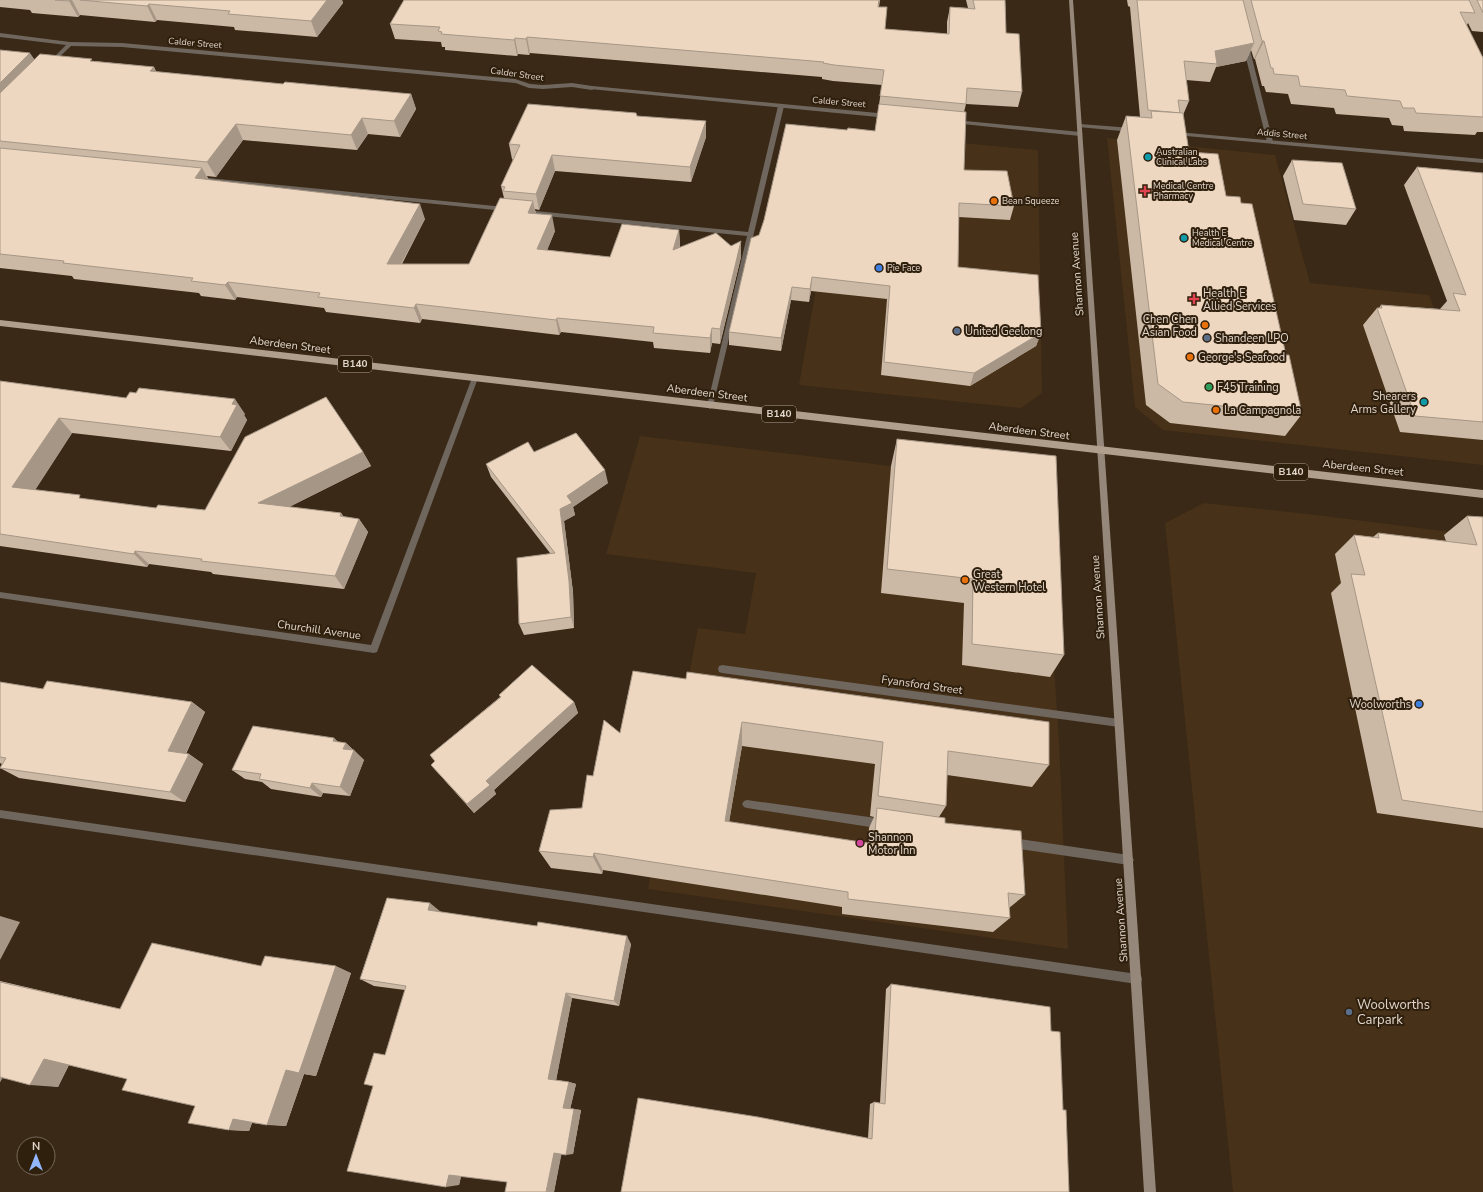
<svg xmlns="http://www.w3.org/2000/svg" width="1483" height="1192" font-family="'Nunito Sans',sans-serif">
<rect width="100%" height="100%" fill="#392916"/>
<g fill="#473119">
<polygon points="1107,138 1275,155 1310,283 1429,295 1483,442 1483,465 1163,430 1135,407"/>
<polygon points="962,143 1038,150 1042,393 1021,408 799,385 823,249"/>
<polygon points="640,436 1042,484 1059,741 1068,949 648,889 698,628 745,634 756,573 606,554"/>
<polygon points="1204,503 1308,514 1483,536 1483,1192 1233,1192 1165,523"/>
</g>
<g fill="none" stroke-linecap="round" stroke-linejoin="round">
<g fill="#6f665e" fill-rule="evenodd">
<polygon points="1246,44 1249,46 1273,142 1272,143 1267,142 1243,46"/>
<polygon points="515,79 530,84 543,85 572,83 592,86 595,88 592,90 572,87 543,89 529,88 513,82 512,81"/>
<polygon points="781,104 784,106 713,406 710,409 707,406 747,236 526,214 523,212 526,210 748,232 778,106"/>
<polygon points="198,177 505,207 508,209 505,211 196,180 196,178"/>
<polygon points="747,800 883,819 886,821 888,824 886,827 883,829 747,808 744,807 742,804 744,801"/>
<polygon points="0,810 1137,974 1141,975 1142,979 1141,983 1137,984 0,818"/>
<polygon points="1013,838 1129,855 1132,857 1134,860 1132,863 1129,865 1013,848 1010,846 1008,843 1010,840"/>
</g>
<g fill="#6f665e" fill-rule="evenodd">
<polygon points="0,33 70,42 122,43 515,79 518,81 515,83 122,47 71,46 51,65 48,63 66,45 0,37"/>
<polygon points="592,86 888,114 891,116 888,118 590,89 589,88"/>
<polygon points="955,120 1080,132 1083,134 1080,136 953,123 953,121"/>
<polygon points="1080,124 1132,128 1135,130 1132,132 1078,127 1078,125"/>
<polygon points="1177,132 1483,159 1483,163 1175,135 1175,133"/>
<polygon points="475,375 478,378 377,652 374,653 0,598 0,592 371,645 472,378"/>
<polygon points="722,665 1119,719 1122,720 1123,723 1122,726 1119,727 722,673 719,672 718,669 719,666"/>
</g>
<polygon fill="#958779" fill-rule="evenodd" points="1069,0 1073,0 1156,1192 1144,1192"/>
<polygon fill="#b19f8d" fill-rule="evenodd" points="0,320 1483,490 1483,498 0,326"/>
</g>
<g fill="#ccb9a5" fill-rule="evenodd">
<polygon points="0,0 342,0 343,3 317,37 235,30 234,27 157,20 155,22 80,15 78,17 32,13 30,10 0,7"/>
<polygon points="404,0 880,0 879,7 885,29 947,34 947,22 950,7 968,8 966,0 1005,0 1006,33 1022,92 1018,107 966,104 964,112 964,170 1014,206 1010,220 959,217 958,267 1041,333 1036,346 970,386 881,375 887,299 811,291 809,302 791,300 781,351 729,345 729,332 759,235 847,130 875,131 882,85 833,81 822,79 822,77 530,53 529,55 518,54 517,56 445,50 445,47 442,47 441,42 395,39 390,24"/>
<polygon points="1127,0 1483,0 1483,32 1472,31 1468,23 1467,25 1483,58 1483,132 1477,132 1475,135 1404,131 1403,126 1392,125 1389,118 1336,114 1334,108 1291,104 1288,94 1266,92 1264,86 1262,86 1255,59 1254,59 1251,50 1246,61 1216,67 1210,82 1186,80 1189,101 1183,115 1189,152 1226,196 1241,203 1286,355 1302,414 1285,436 1170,423 1146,405 1117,140 1126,116 1140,117 1130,7 1128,6"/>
<polygon points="0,50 34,59 93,61 154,67 156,72 283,84 411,94 416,109 400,137 368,134 357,150 243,140 216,177 207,176 209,180 425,219 402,264 469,264 504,198 501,186 513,160 512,159 509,144 637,116 706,137 691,182 555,171 539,210 535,209 536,214 555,231 547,250 610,257 679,230 680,245 680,248 741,257 720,344 712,343 710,353 654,348 653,342 561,332 559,335 422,319 420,323 326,312 324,308 237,297 235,300 201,296 199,293 74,279 72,276 0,268"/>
<polygon points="1292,160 1356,209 1346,225 1294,220 1283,176"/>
<polygon points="1417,167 1483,173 1483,440 1400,432 1363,325 1377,308 1379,308 1381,305 1440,309 1447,301 1404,185"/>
<polygon points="0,381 126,398 136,393 245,414 244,415 247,420 231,451 72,433 35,490 83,499 156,508 205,510 363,452 371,466 289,507 341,513 344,517 359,519 368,532 344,589 213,574 211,572 149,564 147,567 0,546"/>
<polygon points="897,439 1064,655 1050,677 962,665 964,603 881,593 891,466"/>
<polygon points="486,464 608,483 573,507 575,515 564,521 573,592 574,628 524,635 519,624 550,553 491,477"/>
<polygon points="1467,516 1483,517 1483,828 1377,813 1331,593 1341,583 1335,554 1354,535 1373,537 1378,533 1446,541 1444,535"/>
<path d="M633,671L1049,765L1032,787L947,775L946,806L939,817L1025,895L1009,908L1010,918L993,932L842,914V907L603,870L602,874L551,868L539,851L582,808L593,776L620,733ZM742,746L875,764L870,816L874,817L869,828L868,843L729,822Z"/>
<polygon points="0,682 43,689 192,702 205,712 186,754 189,754 203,764 185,802 19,778 0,768 2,764 0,763"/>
<polygon points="499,695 574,702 578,713 494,790 496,794 474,813 431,765 435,762 430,755 500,697"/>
<polygon points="334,738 338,742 346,743 364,760 350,796 323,793 321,797 271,789 262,782 245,779 232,770"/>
<polygon points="441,912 631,944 619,1006 572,998 556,1080 569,1082 576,1084 570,1109 581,1110 573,1154 561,1154 554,1192 505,1192 507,1182 461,1176 459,1185 405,990 374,986 360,979"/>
<polygon points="261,966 351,973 316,1076 304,1074 286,1126 252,1123 249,1131 229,1130 195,1106 127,1079 69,1065 58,1087 2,1078 0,1082 0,981 120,1009"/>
<polygon points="891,984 1051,1031 1063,1110 1069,1192 868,1138 870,1104 874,1102 880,1103 886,989"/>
</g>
<g fill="#a69686">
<polygon points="70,0 72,0 80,15 78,17 69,1"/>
<polygon points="327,0 342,0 343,3 317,37 311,21"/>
<polygon points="149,4 157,20 155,22 147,6"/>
<polygon points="527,37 530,53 529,55 526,39"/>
<polygon points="515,38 518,54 517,56 514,40"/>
<polygon points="1262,41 1264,41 1255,59 1254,59"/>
<polygon points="1254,43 1246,61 1216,67 1217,64 1215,51"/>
<polygon points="30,53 41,69 0,110 0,83"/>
<polygon points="154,67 162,83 150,71"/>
<polygon points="411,94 416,109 400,137 394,121"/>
<polygon points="362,118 368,134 357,150 351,135"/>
<polygon points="706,121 706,137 691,182 690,167"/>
<polygon points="236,124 243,140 216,177 207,162"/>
<polygon points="552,155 555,171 539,210 536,194"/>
<polygon points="202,168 211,184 195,178"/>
<polygon points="533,201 536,216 528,213"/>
<polygon points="420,204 425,219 393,279 387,264"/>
<polygon points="552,215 555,231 541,265 537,249"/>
<polygon points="679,230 680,245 674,266 673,250"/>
<polygon points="741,241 741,257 720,344 720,329"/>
<polygon points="812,277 811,291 809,302 810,289"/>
<polygon points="228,282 237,297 235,300 225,285"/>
<polygon points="792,287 791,300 781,351 781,338"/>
<polygon points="416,304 422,319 420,323 414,308"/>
<polygon points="557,318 561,332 559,335 556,320"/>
<polygon points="712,328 712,343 710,353 710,338"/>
<polygon points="1041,333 1036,346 970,386 974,373"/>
<polygon points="235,399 245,414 244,415 247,420 231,451 220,437 232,404"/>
<polygon points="59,418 72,433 28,501 12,487"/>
<polygon points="363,452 371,466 269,517 258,503"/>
<polygon points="605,470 608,483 573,507 575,515 564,521 573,592 574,628 571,617 560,509 567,496"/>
<polygon points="341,513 350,527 340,516"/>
<polygon points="359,519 368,532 344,589 335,576"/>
<polygon points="135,551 149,564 147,567 134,554"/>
<polygon points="192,702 205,712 182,761 168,751"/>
<polygon points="574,702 578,713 494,790 496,794 474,813 467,804 486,781"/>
<polygon points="742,722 742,746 726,840 725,821"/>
<polygon points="334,738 344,748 346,743 354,751 354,750 364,760 350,796 340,787 333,741"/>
<polygon points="189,754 203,764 185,802 170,792"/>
<polygon points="312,783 323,793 321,797 310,788"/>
<polygon points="594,853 603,870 602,874 593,857"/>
<polygon points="430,903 441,912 428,910"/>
<polygon points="0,916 20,922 0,960"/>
<polygon points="627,936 631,944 619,1006 614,1001"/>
<polygon points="336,966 351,973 316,1076 304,1074 286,1126 267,1125 286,1070"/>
<polygon points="566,993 572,998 556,1081 548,1079"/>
<polygon points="44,1059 70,1062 58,1087 30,1085"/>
<polygon points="0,1073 5,1074 0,1082"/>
<polygon points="569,1082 576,1084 570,1110 563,1108"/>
<polygon points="574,1109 581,1110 573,1154 566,1155"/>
<polygon points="233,1119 253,1120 249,1131 229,1130"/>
<polygon points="562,1152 554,1192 546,1192 554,1153"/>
<polygon points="462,1173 459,1185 446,1187 449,1175"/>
</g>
<g fill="#edd7c0" stroke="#a69686">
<polygon points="55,0 70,0 69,1"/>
<polygon points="80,0 327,0 311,21 228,14 230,11 149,4 147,6"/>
<polygon points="404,0 879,0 878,7 887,7 885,29 949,34 950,7 975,9 973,0 1005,0 1006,33 1019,34 1022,92 967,88 966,104 880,96 884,70 834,65 823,63 824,62 527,37 526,39 515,38 514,40 441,34 442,32 438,31 440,27 390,24"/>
<polygon points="1137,0 1243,0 1254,43 1215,51 1217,64 1184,61 1189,101 1178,100 1180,113 1148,110"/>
<polygon points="1251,0 1469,0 1475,13 1460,12 1483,58 1483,117 1416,113 1414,108 1403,108 1400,101 1347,96 1345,90 1300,86 1298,76 1274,74 1273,68 1271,68 1264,41 1262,41"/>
<polygon points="1477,0 1483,0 1483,13"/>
<polygon points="0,50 30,53 0,83"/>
<polygon points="40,54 92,59 90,61 154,67 150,71 283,84 285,82 411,94 394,121 362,118 351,135 236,124 207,162 0,141 0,93"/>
<polygon points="528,104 636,113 637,116 706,121 690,167 552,155 536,194 503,191 505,187 501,186 520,145 509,144"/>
<polygon points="879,104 966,112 964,170 1007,171 1014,206 959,203 958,267 1038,275 1041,333 974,373 884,362 890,286 812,277 810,289 792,287 781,338 729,332 751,238 759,235 764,220 786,124 847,130 848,128 875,131"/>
<polygon points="1151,111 1183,113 1189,152 1218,154 1226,196 1240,197 1241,203 1252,204 1286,355 1289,355 1302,414 1183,402 1158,384 1126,116 1152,118"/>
<polygon points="0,148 202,168 195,178 420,204 387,264 469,264 500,198 533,201 528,213 552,215 537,249 610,257 622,224 679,230 673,250 716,233 731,246 741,241 720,329 712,328 710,338 653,333 654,327 557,318 556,320 416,304 414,308 318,297 320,293 228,282 225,285 191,281 193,278 63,263 64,261 0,254"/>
<polygon points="1292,160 1342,163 1356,209 1303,204"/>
<polygon points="1417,167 1483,173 1483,422 1415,416 1377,308 1382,308 1381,305 1460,311 1453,293 1466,295"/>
<polygon points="0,381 126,398 130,392 136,393 139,388 235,399 232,404 237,405 220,437 59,418 12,487 80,495 79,498 156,508 158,505 205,510 245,437 326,397 363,452 258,503 341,513 340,516 359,519 335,576 201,561 202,559 135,551 134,554 0,534"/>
<polygon points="576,433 605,470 567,496 572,503 560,509 569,581 571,617 519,624 517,558 555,553 486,464 528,442 534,452"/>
<polygon points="897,439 1056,456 1064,655 972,644 973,579 887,569"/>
<polygon points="1467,516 1483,517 1483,812 1402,800 1351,574 1365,575 1354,535 1379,538 1378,533 1477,545"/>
<polygon points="532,665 574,702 486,781 490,785 467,804 431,765 435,761 430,755 501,697 499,695"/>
<polygon points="633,671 686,679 687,672 1049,722 1049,765 948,751 946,806 878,796 883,742 742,722 725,821 874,844 877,808 945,818 945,823 1021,831 1025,895 1008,893 1010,918 848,899 848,892 594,853 593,857 539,851 550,810 582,808 587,775 593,776 604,720 620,733"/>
<polygon points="47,681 192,702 168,751 189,754 170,792 0,768 6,758 0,757 0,682 43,689"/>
<polygon points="253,726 334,738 333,741 346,743 343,749 354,750 340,787 312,783 310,788 259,779 261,774 232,770"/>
<polygon points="387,898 430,903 428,910 537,926 538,922 627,936 614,1001 566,993 548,1079 569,1082 563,1108 574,1109 566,1155 554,1153 546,1192 505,1192 507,1182 449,1175 446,1187 347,1171 373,1086 364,1084 374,1053 385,1055 406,986 360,979"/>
<polygon points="152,943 261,966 265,956 336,966 299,1073 286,1070 267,1125 233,1119 229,1130 188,1123 195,1106 122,1090 127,1079 44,1059 30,1085 0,1077 0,982 120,1009"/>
<polygon points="891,984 1050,1007 1051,1031 1060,1032 1063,1110 1066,1110 1069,1192 621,1192 638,1098 758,1117 872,1139 874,1102 885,1104"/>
</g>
<g fill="#0f9aa8" stroke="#2f1f0d" stroke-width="1.5">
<circle cx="1148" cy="157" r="4"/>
<circle cx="1184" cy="238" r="4"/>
<circle cx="1424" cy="402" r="4"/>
</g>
<g fill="#e0444e" stroke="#2f1f0d" stroke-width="1.5">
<path d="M1143 185h4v4h4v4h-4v4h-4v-4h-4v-4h4z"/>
<path d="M1192 293h4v4h4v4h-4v4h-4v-4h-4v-4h4z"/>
</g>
<g fill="#e8710a" stroke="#2f1f0d" stroke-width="1.5">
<circle cx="994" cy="201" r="4"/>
<circle cx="1205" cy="325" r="4"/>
<circle cx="1190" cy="357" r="4"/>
<circle cx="1216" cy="410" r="4"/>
<circle cx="965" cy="580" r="4"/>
</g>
<g fill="#3f7fe0" stroke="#2f1f0d" stroke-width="1.5">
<circle cx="879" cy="268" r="4"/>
<circle cx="1419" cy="704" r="4"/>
</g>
<g fill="#5c6f8a" stroke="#2f1f0d" stroke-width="1.5">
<circle cx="957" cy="331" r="4"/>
<circle cx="1207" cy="338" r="4"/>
<circle cx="1349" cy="1012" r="4"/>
</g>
<circle fill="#2e9e5b" stroke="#2f1f0d" stroke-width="1.5" cx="1209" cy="387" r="4"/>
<circle fill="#d1479c" stroke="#2f1f0d" stroke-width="1.5" cx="860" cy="843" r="4"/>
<g text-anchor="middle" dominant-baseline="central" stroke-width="4" stroke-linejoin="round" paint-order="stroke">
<g font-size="9" fill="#e1d5ca" stroke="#2f1f0d">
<text transform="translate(195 43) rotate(5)">Calder Street</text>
<text transform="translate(517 74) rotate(8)">Calder Street</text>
<text transform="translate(839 102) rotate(5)">Calder Street</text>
<text transform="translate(1282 134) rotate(5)">Addis Street</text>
</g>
<g font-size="9" fill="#e1d5ca" stroke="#2f1f0d" text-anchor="start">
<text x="1156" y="152">Australian<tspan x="1156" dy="10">Clinical Labs</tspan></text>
<text x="1153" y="186">Medical Centre<tspan x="1153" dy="10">Pharmacy</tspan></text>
<text x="1002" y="201">Bean Squeeze</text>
<text x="1192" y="233">Health E<tspan x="1192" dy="10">Medical Centre</tspan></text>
<text x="887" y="268">Pie Face</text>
</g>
<g fill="#2f1f0d" stroke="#ac9e91" stroke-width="1">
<rect x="338" y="356" width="34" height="16" rx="3"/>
<rect x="762" y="406" width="34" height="16" rx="3"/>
<rect x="1274" y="464" width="34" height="16" rx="3"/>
</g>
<g font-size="10" font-weight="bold" fill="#e1d5ca">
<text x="355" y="364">B140</text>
<text x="779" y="414">B140</text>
<text x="1291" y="472">B140</text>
</g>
<g font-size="11" fill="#e1d5ca" stroke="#2f1f0d">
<text transform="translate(1077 274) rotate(-94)">Shannon Avenue</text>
<text transform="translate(290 345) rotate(7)">Aberdeen Street</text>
<text transform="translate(707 393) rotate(7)">Aberdeen Street</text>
<text transform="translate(1029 431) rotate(7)">Aberdeen Street</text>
<text transform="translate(1363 468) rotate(6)">Aberdeen Street</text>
<text transform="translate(1098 597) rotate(-94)">Shannon Avenue</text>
<text transform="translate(319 630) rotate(8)">Churchill Avenue</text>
<text transform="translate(922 685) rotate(8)">Fyansford Street</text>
<text transform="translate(1121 920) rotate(-94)">Shannon Avenue</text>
</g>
<g font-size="11" fill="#e1d5ca" stroke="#2f1f0d" text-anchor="start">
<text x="1203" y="293">Health E<tspan x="1203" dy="13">Allied Services</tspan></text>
<text x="1197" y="319" text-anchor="end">Chen Chen<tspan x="1197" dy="13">Asian Food</tspan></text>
<text x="965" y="331">United Geelong</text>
<text x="1215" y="338">Shandeen LPO</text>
<text x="1198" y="357">George's Seafood</text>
<text x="1217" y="387">F45 Training</text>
<text x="1416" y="396" text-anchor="end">Shearers<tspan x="1416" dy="13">Arms Gallery</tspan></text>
<text x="1224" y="410">La Campagnola</text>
<text x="973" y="574">Great<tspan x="973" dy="13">Western Hotel</tspan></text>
<text x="1411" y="704" text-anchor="end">Woolworths</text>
<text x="868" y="837">Shannon<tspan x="868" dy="13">Motor Inn</tspan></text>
</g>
<g font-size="13" fill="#e1d5ca" stroke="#2f1f0d" text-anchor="start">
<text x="1357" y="1005">Woolworths<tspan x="1357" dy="15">Carpark</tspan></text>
</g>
</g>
<g transform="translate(36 1156)"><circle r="19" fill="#2f1f0d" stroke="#766859"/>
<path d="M0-3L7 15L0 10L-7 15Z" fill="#92b7fd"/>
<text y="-6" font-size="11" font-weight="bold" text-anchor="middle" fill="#e1d5ca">N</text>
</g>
</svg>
